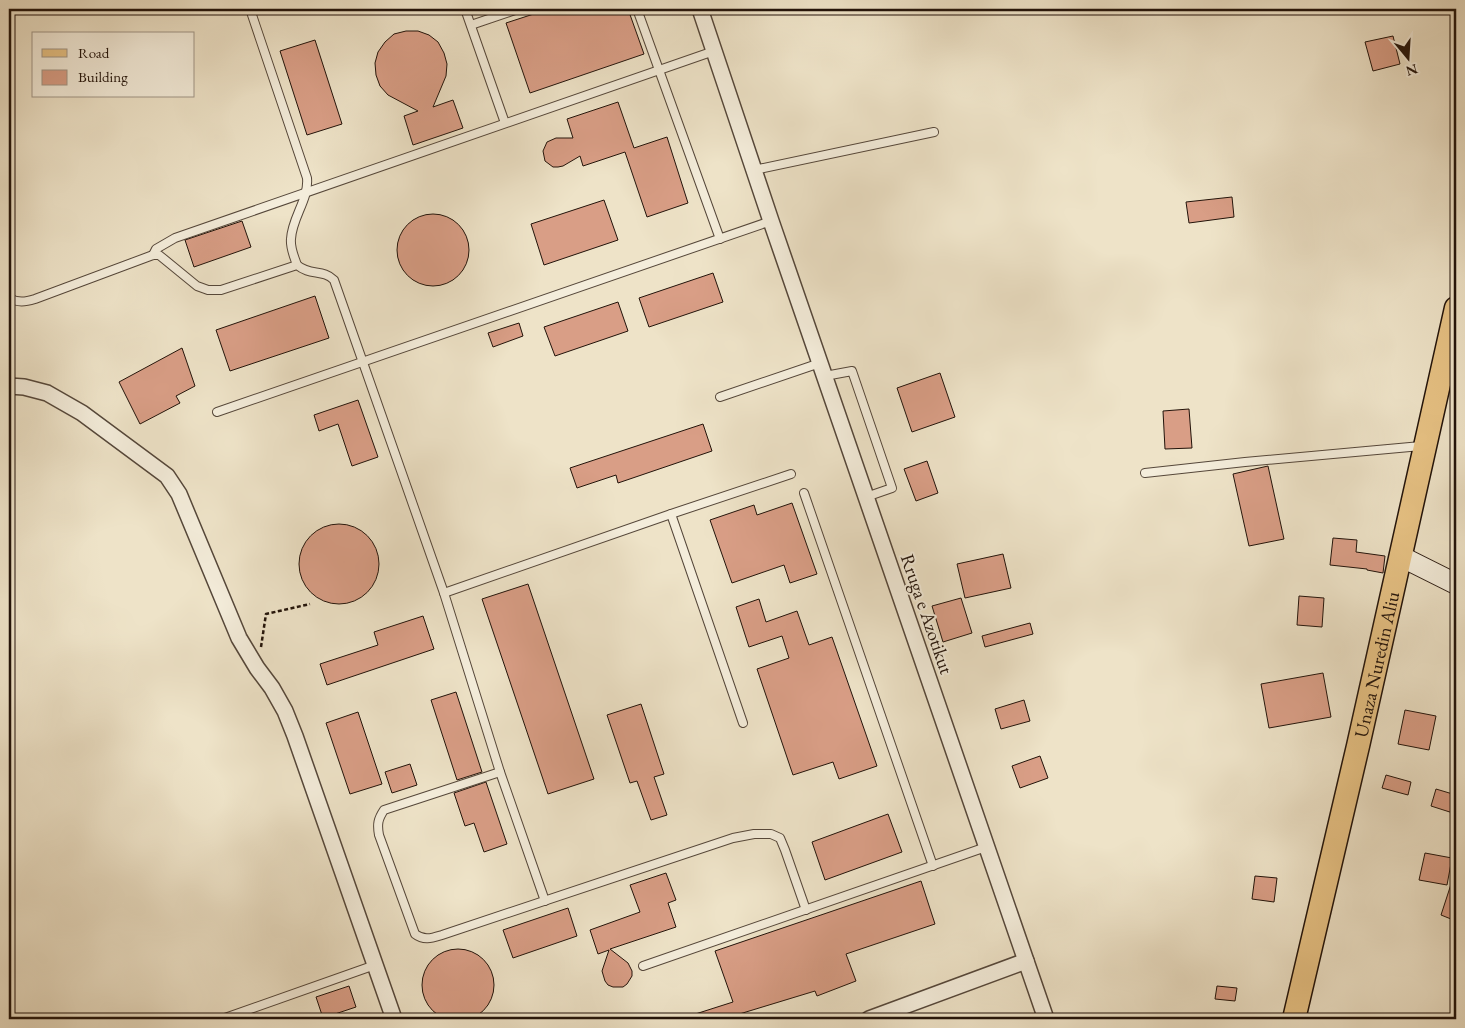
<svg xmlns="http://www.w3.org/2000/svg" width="1465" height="1028" font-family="'EB Garamond',serif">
<rect width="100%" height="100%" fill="#eee3c8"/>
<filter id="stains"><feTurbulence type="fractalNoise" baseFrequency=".004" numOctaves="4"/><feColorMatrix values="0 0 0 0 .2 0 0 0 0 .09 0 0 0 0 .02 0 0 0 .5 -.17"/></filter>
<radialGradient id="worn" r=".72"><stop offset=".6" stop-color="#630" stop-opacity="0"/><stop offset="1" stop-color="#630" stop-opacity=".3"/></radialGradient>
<g fill="#d99e86" stroke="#22130a">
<polygon points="549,9 628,9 644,54 530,93 506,23"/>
<polygon points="406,31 418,31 429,35 438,42 444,53 447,64 446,76 433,107 453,100 463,128 413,145 404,116 418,111 388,95 380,86 376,75 375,63 378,52 385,42 394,34"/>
<polygon points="1393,36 1400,64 1373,71 1365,42"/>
<polygon points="315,40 342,124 307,135 280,51"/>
<polygon points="618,102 634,148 667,137 688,203 647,217 625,152 583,166 580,156 563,166 558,167 553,167 545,161 543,151 547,142 556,138 573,138 567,119"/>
<polygon points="1232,197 1234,217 1189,223 1186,202"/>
<polygon points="604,200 618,240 544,265 531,224"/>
<circle cx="433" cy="250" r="36"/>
<polygon points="242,221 251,247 194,267 185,240"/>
<polygon points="713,273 723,302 649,327 639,298"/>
<polygon points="315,296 329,338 230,371 216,330"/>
<polygon points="618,302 628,331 555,356 544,327"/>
<polygon points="519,323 523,336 493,347 488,333"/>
<polygon points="182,348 195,386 176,396 180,403 140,424 119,382"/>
<polygon points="940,373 955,417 912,432 897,388"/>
<polygon points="358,400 378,457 352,466 338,424 319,431 314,415"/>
<polygon points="1189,409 1192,448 1165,449 1163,411"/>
<polygon points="703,424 712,451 618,483 616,475 577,488 570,468"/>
<polygon points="927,461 938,493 916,501 904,469"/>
<polygon points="1268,466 1284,539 1249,546 1233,474"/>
<polygon points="792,503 817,574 790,583 784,565 732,583 710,520 754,505 757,515"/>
<circle cx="339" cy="564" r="40"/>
<polygon points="1333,538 1357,540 1356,552 1385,556 1383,573 1367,570 1367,569 1330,565"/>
<polygon points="1003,554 1011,588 965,598 957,564"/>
<polygon points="528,584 594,779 548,794 482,599"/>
<polygon points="1299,596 1324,598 1322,627 1297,625"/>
<polygon points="961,598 972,633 943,642 932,606"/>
<polygon points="759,599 766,622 797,611 809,645 832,637 877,766 839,779 833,762 793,775 757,669 789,658 782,636 749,647 736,607"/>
<polygon points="423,616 434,649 327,685 320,664 378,645 374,632"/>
<polygon points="1030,623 1033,634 985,647 982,636"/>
<polygon points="1323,673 1331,717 1269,728 1261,684"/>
<polygon points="456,692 482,772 457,780 431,700"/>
<polygon points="1024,700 1030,721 1001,729 995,709"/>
<polygon points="641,704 664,774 654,777 667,815 651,820 637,781 630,783 607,715"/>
<polygon points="1405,710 1436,716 1429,750 1398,744"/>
<polygon points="358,712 382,784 350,794 326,723"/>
<polygon points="1040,756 1048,778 1020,788 1012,766"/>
<polygon points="410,764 417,785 392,793 385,772"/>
<polygon points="1386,775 1411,782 1408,795 1382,788"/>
<polygon points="486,782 507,844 484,852 474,823 465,826 454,793"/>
<polygon points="1436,789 1456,795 1456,814 1431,806"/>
<polygon points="888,814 902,852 825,880 812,842"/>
<polygon points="1425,853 1452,858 1447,885 1419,880"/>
<polygon points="666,873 676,900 668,903 676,927 610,949 628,963 632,971 632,976 627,984 623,987 613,987 608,985 605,981 602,971 609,950 598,954 590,930 640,912 630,885"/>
<polygon points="1454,875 1456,875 1456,921 1441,915"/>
<polygon points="1255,876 1277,878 1274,902 1252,899"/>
<polygon points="921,881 935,924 846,954 856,981 817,996 815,991 723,1019 686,1019 686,1017 733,1002 715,951"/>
<polygon points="568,908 577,936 513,958 503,930"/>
<circle cx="458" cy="985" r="36"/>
<polygon points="349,986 356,1007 323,1018 316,997"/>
<polygon points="1217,986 1237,988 1235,1001 1215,999"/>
</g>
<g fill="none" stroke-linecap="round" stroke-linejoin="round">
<g stroke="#55473a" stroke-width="10">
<g id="lane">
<path d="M250,9L307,178C309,200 292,217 291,239C290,248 294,256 297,265"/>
<polyline points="465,9 505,123"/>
<polyline points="637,9 720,239"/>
<polyline points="471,25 518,9"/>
<polyline points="754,170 934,132"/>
<polyline points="153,255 156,249 175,238 714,51"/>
<path d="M9,298C18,303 25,302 35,299L153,255H159L197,286L208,290H221L297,265C310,276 323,269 334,280L444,593L500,772L545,901"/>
<polyline points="825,376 852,371 892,488 866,497"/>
<polyline points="720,397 820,363"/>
<polyline points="217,412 771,221"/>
<polyline points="1145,473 1245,462 1421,446"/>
<polyline points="804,493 933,866"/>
<polyline points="671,514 743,723"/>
<polyline points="444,593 671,514 791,474"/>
<path d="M500,772L384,810C378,819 377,824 379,835L415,934C424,941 432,938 442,935L733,838L754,834H771L780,838L785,850L806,910"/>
<polyline points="643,966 986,847"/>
<polyline points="222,1019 375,965"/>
</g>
</g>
<g stroke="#55473a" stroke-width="18">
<g id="street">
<polyline points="700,9 771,221 1046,1019"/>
<polyline points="9,386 24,387 47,393 82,413 167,476 179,494 239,638 257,668 272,688 285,711 295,736 394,1019"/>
<polyline points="869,1019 1026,961"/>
</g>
</g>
<g stroke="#22130a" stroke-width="22">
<polyline id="secondary" points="1400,556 1456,584"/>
</g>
<g stroke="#22130a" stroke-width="25">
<g id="primary">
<path id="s1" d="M1294,1019L1358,746L1456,308"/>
</g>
</g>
<polyline stroke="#22130a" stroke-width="2.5" stroke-dasharray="4 2.5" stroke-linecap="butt" points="261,647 266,614 310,604"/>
<use href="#lane" stroke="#f4eddb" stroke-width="8"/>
<use href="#street" stroke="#f4eddb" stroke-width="15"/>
<use href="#secondary" stroke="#f4eddb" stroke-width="20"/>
<use href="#primary" stroke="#e7c284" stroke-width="22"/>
</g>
<g text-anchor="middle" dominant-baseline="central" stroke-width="4" stroke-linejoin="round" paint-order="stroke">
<g font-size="19" fill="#22130a" stroke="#f4eddb">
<text transform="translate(927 614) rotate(71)">Rruga e Azotikut</text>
<text stroke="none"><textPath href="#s1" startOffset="364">Unaza Nuredin Aliu</textPath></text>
</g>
</g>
<rect width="1465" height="1028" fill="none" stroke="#eee3c8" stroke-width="30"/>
<rect x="10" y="10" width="1445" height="1008" fill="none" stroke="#22130a" stroke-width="2.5"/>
<rect x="15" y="15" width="1435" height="998" fill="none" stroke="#22130a"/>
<rect x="32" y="32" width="162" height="65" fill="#f4eddb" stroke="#a09687"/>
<rect x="42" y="49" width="25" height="8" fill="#e7c284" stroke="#a09687"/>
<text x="78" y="58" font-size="15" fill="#22130a">Road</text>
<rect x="42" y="70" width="25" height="15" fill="#d99e86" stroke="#a09687"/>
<text x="78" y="82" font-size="15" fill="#22130a">Building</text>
<g transform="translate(1408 58) rotate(162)" stroke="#f4eddb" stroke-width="4" paint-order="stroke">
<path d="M0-4L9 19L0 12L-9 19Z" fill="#22130a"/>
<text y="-8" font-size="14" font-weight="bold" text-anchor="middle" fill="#22130a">N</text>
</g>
<rect width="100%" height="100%" filter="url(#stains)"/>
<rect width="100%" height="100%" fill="url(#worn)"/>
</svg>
